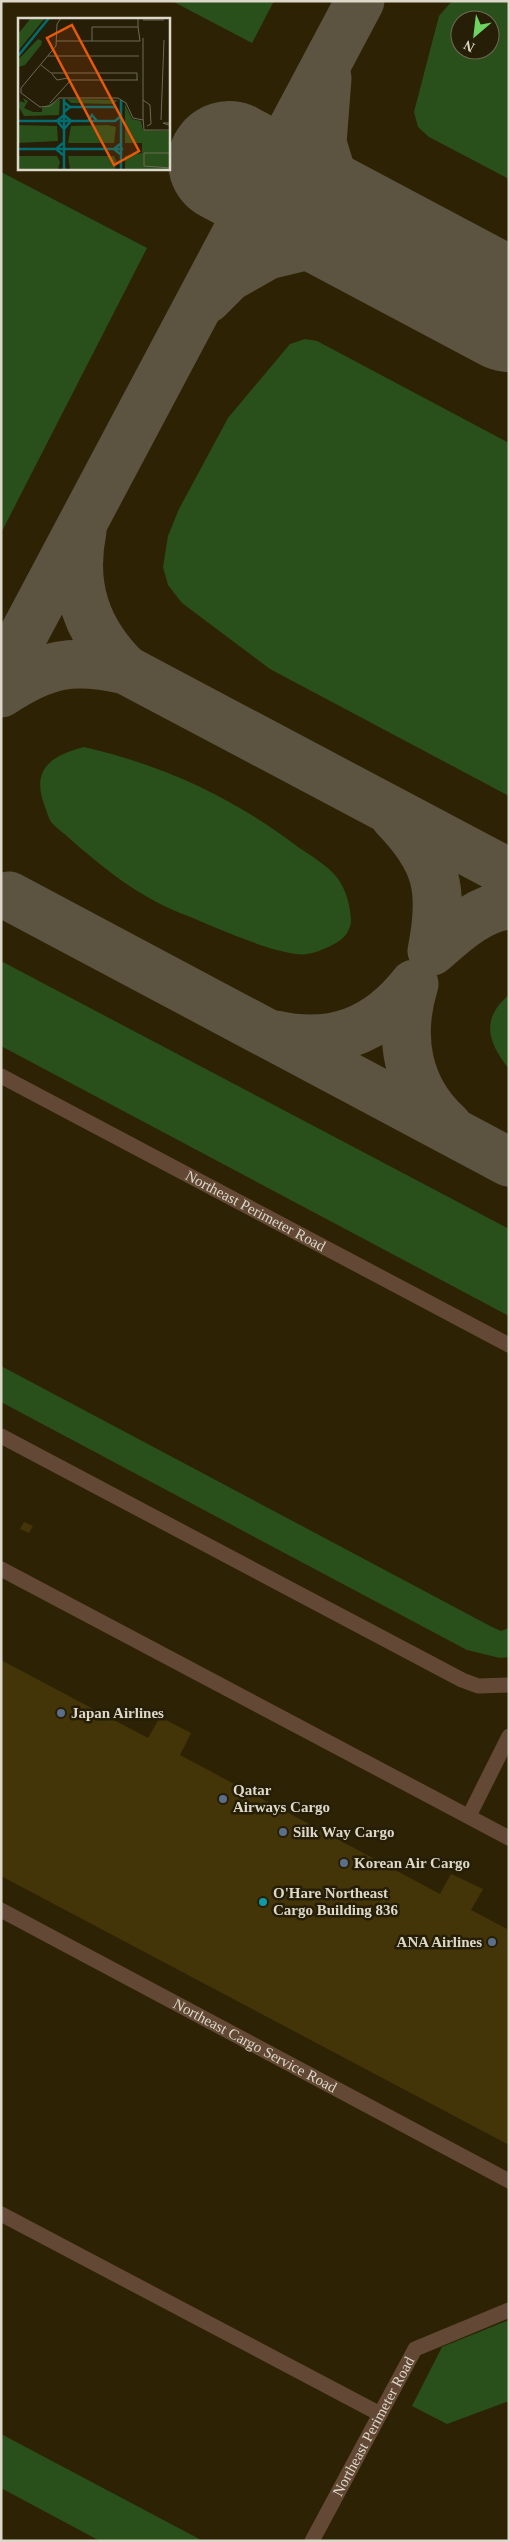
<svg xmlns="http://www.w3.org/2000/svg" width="510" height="2542" font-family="Georgia,serif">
<rect width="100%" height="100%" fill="#261e07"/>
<path fill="#2d2304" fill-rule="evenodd" d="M1,1H509V2541H1ZM19,19H169V169H19ZM460,20H490V50H460Z"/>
<g fill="#29501b" fill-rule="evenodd">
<polygon points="172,1 274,1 252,43"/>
<path d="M452,1H509V179L429,137L418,127L414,112L439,16ZM460,20H490V50H460Z"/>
<polygon points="1,172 147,248 1,533"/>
<polygon points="305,339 317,341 509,443 509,796 270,669 182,603 168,585 163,567 168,536 179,509 228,418 290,344"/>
<path d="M84,747C163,765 234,798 298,847C310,855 323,863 333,873C345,885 350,903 351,920C351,931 343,940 334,944C323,950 309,956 296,954C261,949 214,926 180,913C139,897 102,867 69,838C64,833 56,828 51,822C48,817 46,809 44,804C31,768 53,755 84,747Z"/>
<polygon points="1,961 509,1229 509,1316 1,1046"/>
<path d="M509,995V1069C488,1043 480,1019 509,995Z"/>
<polygon points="1,1366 492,1627 501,1631 509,1628 509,1657 500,1658 467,1650 1,1402"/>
<polygon points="509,2320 509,2401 447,2424 412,2406 442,2347"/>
<polygon points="1,2434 203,2541 100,2541 1,2488"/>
</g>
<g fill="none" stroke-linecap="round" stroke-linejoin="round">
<g stroke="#5c5440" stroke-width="49">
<polyline points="207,299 229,277 268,255 326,241 382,244 338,195 322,143 327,78"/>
<path d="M82,531C71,586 86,631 126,670"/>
<polyline points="1,677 360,1"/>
<path d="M1,693C47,663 72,658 126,670L509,873"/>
<path d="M395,817C438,861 444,891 432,951C454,932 479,908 509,905"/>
<polyline points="9,896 509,1162"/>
<path d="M275,1035C333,1048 378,1030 414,984C398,1036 406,1088 448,1126"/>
</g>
<polyline stroke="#5c5440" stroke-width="122" points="229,162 509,311"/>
</g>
<g fill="#433507">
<polygon points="24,1522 33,1526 29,1533 20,1529"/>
<polygon points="1,1660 148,1738 159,1719 165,1721 166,1720 191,1733 180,1755 440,1894 451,1874 483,1889 471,1910 509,1930 509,2145 1,1876"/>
</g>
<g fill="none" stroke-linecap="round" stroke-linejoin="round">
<g stroke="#634935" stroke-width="15">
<path id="s1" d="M1,1076L509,1345"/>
<polyline points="1,1436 462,1680 478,1686 509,1685"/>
<polyline points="1,1569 509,1838"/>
<polyline points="469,1816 509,1736"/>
<path id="s2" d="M1,1910L509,2181"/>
<polyline points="1,2214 380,2414"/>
<path id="s3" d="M312,2541L415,2349L509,2310"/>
</g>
</g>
<g fill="#5c6f8a" stroke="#261e07" stroke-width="2">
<circle cx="61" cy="1713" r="5"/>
<circle cx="223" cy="1799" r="5"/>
<circle cx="283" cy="1832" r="5"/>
<circle cx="344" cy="1863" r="5"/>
<circle cx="492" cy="1942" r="5"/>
</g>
<circle fill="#0f9aa8" stroke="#261e07" stroke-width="2" cx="263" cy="1902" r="5"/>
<g text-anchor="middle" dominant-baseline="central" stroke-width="5" stroke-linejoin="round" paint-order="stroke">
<g font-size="15" fill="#ddd8ca" stroke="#261e07">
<text stroke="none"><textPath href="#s1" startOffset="288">Northeast Perimeter Road</textPath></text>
<text stroke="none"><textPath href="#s2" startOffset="288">Northeast Cargo Service Road</textPath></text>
<text stroke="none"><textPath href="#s3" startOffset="130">Northeast Perimeter Road</textPath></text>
</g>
<g font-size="15" font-weight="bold" fill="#ddd8ca" stroke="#261e07" text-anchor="start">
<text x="71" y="1713">Japan Airlines</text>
<text x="233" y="1790">Qatar<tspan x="233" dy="17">Airways Cargo</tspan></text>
<text x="293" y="1832">Silk Way Cargo</text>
<text x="354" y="1863">Korean Air Cargo</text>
<text x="273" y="1893">O'Hare Northeast<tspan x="273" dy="17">Cargo Building 836</tspan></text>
<text x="482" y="1942" text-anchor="end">ANA Airlines</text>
</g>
</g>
<g transform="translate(18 18)">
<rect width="152" height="152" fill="#261e07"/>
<path d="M13,0H27L0,33V16ZM20,21L24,23L23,27L7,47L0,49V42ZM5,80L10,83L6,90L15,94H24V90L42,81L41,97L6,98L1,89L2,83L7,85ZM49,81L100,82L95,86L53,85ZM107,86L114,101L123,103L125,112L152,113V150L149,152H107V138L124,135V125H107ZM0,107L39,108L40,123L0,125ZM90,107L98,109L96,125H50L53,108ZM0,138H39L42,144L40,151L34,152H0ZM50,138H96L99,144L97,151L91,152H57L52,151Z" fill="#29501b"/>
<path fill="none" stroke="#006e71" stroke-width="2.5" d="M0,38L31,0M46,84L52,89L46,94M52,89H97M46,97L53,103L46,111L39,103ZM0,103H97L103,98M70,103L74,97L79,103M45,125L38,131L45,137M102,126L96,131L102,136M0,131H105M46,152V81M103,152V82"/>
<path fill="none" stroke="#6f6855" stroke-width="1" d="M43,0L39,6L38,28L3,70V75L22,89L32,88L41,80H100L108,85L115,100L125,102M125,2H146M38,23H122L120,9M74,23V9H120V0M30,38H121M23,47L33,55H119V62M34,56L39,62L50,60M50,62H120M125,82L132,87L133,106L129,108M32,85L52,63M125,99V20M125,99L126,112H153M143,102L146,22M153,105H145L153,108M152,135H126V148L153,150"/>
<path fill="#e8590c" fill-opacity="0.15" stroke="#e8590c" stroke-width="2.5" d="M54,7L121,133L96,147L29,20Z"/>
<rect width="152" height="152" fill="none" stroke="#ddd8ca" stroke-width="2.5"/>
</g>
<rect width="510" height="2542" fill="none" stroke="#ddd8ca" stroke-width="5"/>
<g transform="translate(475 35) rotate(208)"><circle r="24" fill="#261e07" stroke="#6f6855"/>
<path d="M0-4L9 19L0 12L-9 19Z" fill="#6dd361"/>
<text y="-8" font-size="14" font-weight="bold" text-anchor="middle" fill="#ddd8ca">N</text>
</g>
</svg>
